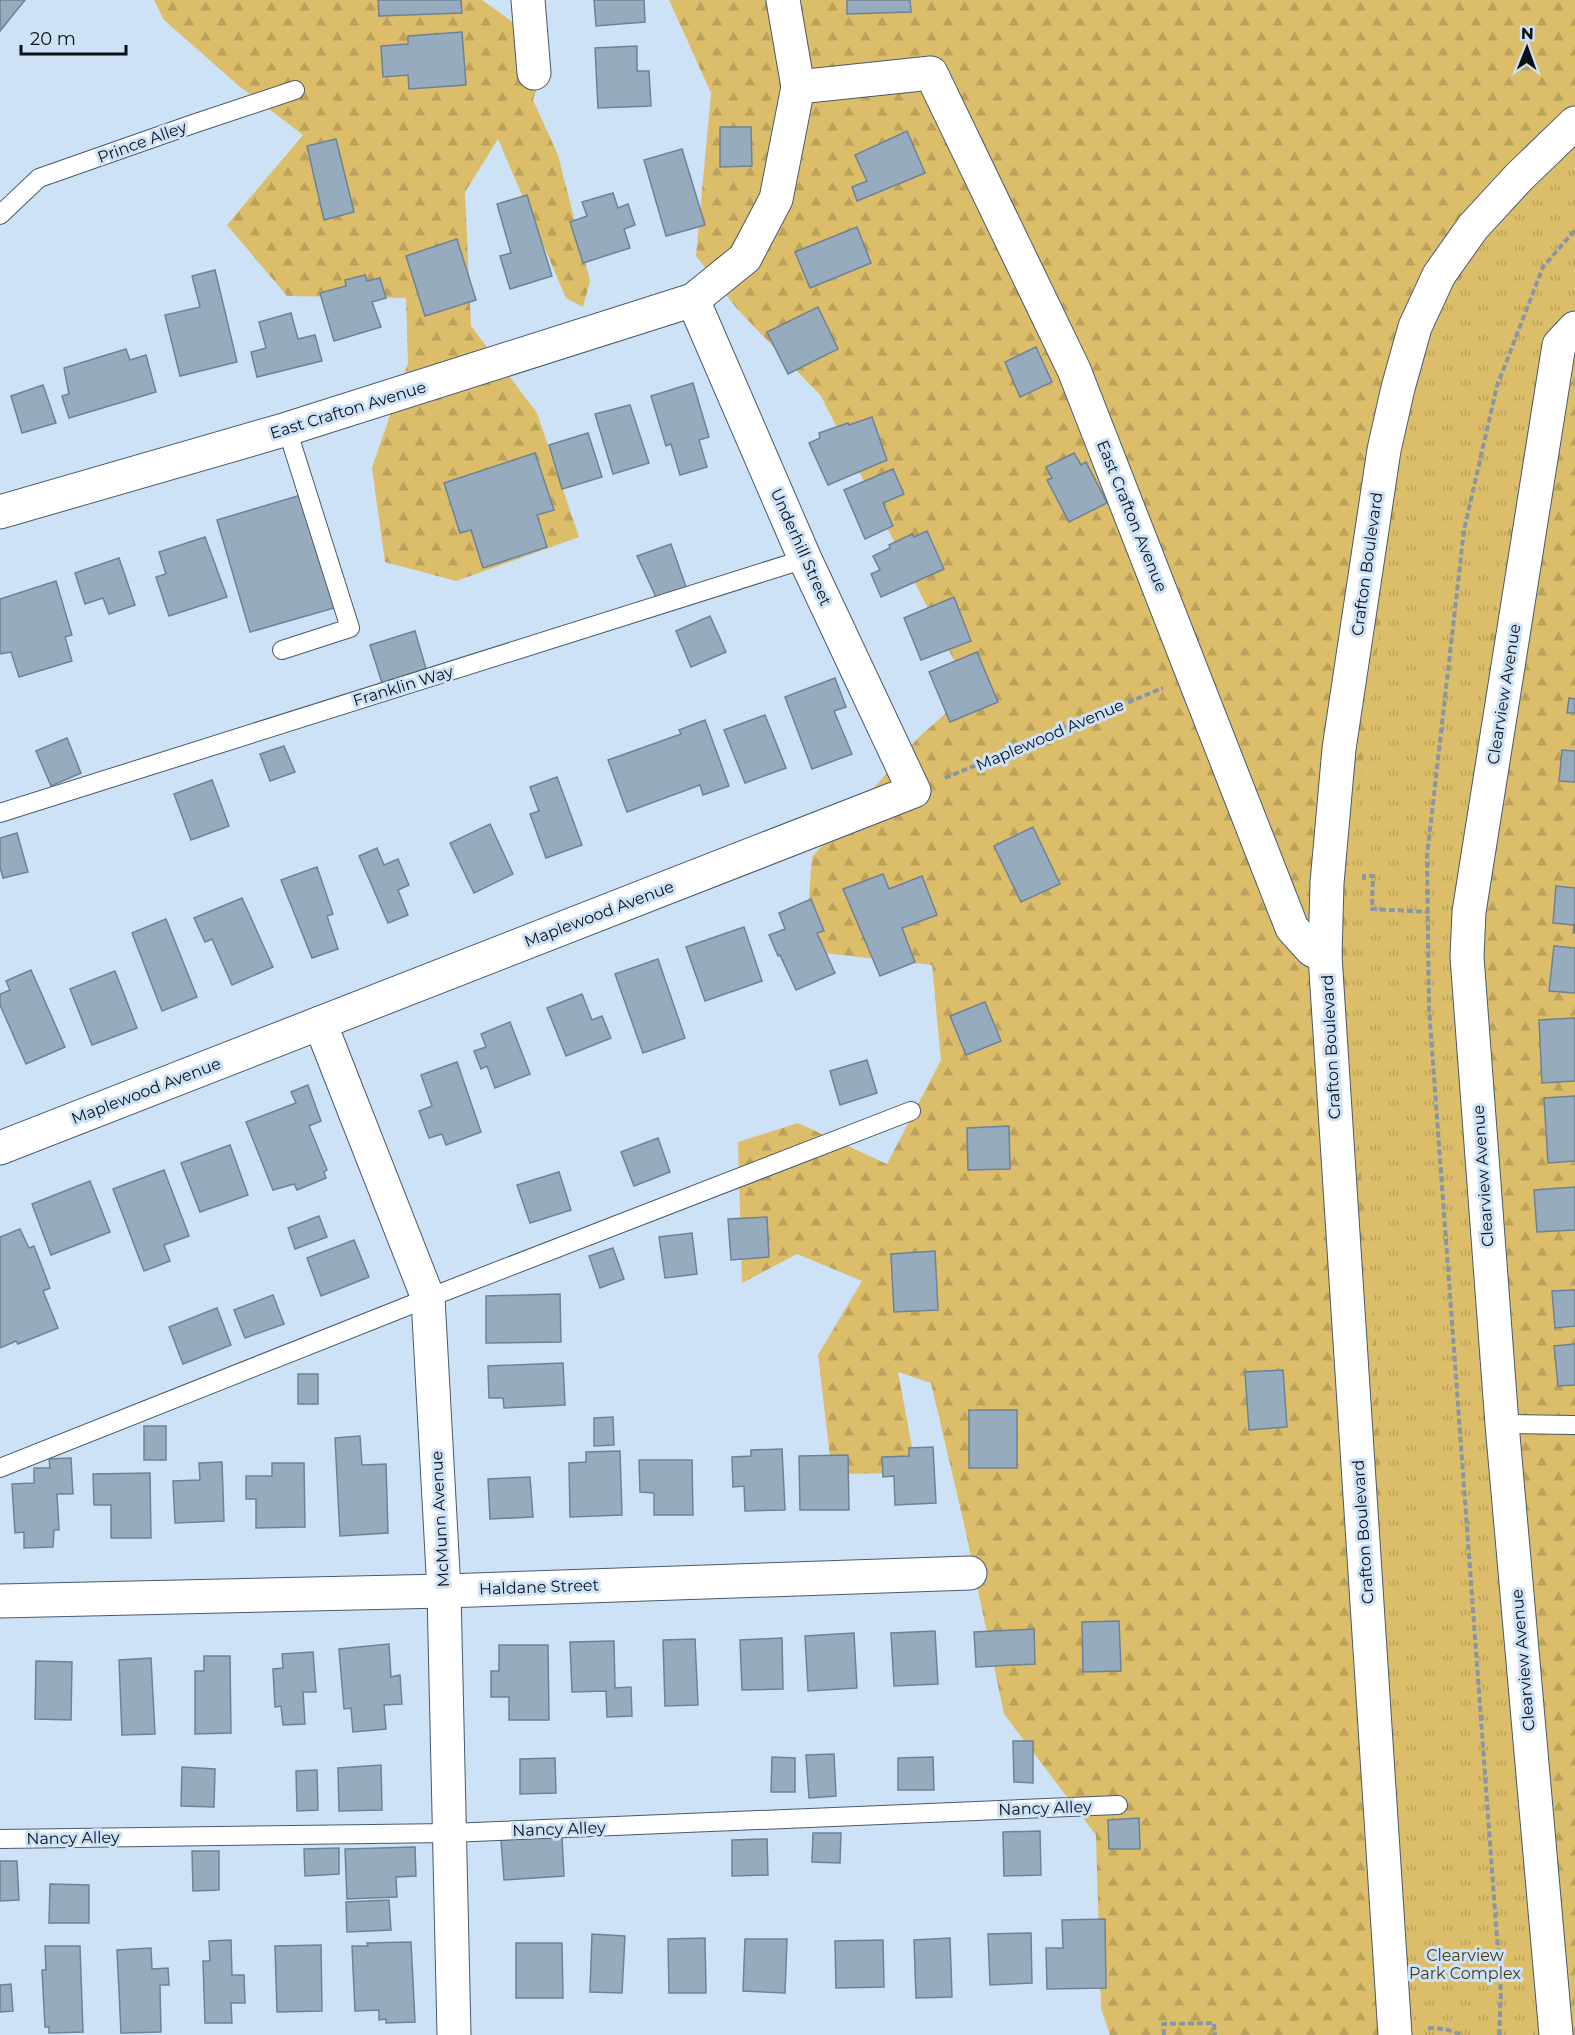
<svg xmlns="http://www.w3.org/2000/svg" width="1575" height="2035" font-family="Montserrat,sans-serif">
<defs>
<pattern id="forest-firs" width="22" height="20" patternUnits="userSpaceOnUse" patternTransform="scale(1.5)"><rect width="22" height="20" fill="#dcbd6a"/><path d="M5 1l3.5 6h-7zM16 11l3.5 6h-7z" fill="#bba15b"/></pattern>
<pattern id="park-tufts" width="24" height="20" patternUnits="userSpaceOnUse" patternTransform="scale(1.5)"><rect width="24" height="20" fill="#dcbd6a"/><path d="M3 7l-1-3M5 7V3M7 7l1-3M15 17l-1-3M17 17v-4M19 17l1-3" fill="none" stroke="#bba15b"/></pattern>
</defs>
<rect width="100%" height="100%" fill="#cee2f7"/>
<g fill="url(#forest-firs)">
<polygon points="154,0 482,0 549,48 533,100 558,155 590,281 583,307 566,298 498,139 465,192 471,326 537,413 579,537 456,581 385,562 372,468 408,363 406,298 287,296 227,225 303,135 239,86 164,20"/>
<polygon points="669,0 1575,0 1575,2035 1110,2035 1101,2008 1096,1835 1004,1714 965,1528 931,1383 898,1372 917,1473 832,1474 818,1355 862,1281 797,1254 742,1283 738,1142 798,1123 887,1164 941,1060 932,965 805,951 812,857 919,737 970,692 821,396 738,310 696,256 711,93"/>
</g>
<polygon fill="url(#park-tufts)" points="1575,149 1575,302 1546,358 1498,578 1462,842 1452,1016 1504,1508 1532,1985 1537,2035 1403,2035 1392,1819 1376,1338 1353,1081 1347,959 1347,885 1401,467 1432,326 1493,228"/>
<g fill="#97abbe" stroke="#6f8295" stroke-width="1.5">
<polygon points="0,0 25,0 0,31"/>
<polygon points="378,0 461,0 462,13 379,16"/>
<polygon points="594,0 644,0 645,22 596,26"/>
<polygon points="847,0 910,0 911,12 847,14"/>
<polygon points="462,32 466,85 409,89 408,75 383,77 381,46 408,44 408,36"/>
<polygon points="637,46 637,71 649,71 651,106 598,108 595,48"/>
<polygon points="720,127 751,127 752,166 720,167"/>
<polygon points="907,131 925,173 857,201 852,187 867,181 855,155"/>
<polygon points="336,139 354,212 324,220 307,146"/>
<polygon points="682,149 705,225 666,236 644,160"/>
<polygon points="613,193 618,208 628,204 635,225 624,229 630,248 583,263 570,222 587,216 582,202"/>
<polygon points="527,195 552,276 510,289 500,256 511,253 497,204"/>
<polygon points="857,227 871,263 810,288 795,252"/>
<polygon points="457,239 476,300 425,316 406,256"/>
<polygon points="215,270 237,362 180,376 165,315 200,307 192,276"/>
<polygon points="365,275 367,281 380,278 386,298 372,302 381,327 334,341 320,293 346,286 345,280"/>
<polygon points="818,307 838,349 788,374 767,332"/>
<polygon points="291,313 298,339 315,335 322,361 257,377 251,352 266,348 259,322"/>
<polygon points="1036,347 1052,382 1020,397 1005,362"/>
<polygon points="126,349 130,360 146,355 156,392 69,418 62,396 69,394 64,368"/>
<polygon points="693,383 709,437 699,440 707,467 680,475 671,444 666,446 651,396"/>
<polygon points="43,385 56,423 22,433 11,396"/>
<polygon points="630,405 649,463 613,474 595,414"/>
<polygon points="872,417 887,460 828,485 809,443 820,438 819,433 848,423 849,425"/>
<polygon points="588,433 602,477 562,489 549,445"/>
<polygon points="535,453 554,510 537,515 547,547 483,568 471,530 460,533 444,483"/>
<polygon points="1074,453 1081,465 1086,462 1107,503 1069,522 1047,480 1052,478 1046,467"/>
<polygon points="893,469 904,494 883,503 893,526 865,539 844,490"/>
<polygon points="301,495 334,608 250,632 217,520"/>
<polygon points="927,531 944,569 881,597 871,574 880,570 873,556 890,548 889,545 912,534 914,537"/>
<polygon points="205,537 227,597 169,616 156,577 166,574 159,552"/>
<polygon points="671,544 686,587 656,597 637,556"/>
<polygon points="119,558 135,605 109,614 103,598 85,604 75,573"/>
<polygon points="56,581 72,635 65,637 72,661 19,677 11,652 1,654 0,651 0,599"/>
<polygon points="954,597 971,641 921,660 904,618"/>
<polygon points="710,616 726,652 691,667 676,631"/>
<polygon points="415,631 426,669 382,683 370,645"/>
<polygon points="977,652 998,702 950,722 929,672"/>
<polygon points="835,678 846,707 834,711 852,754 812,769 785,697"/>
<polygon points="1569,698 1575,699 1575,713 1567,713"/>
<polygon points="765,715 786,768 745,783 724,730"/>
<polygon points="705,720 729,786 703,795 700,785 627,812 608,760 681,734 679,730"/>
<polygon points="67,738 81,773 51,786 36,751"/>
<polygon points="284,746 295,772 270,781 260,754"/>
<polygon points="1562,750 1575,751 1575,782 1559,781"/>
<polygon points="557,777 582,845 546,858 530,814 539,811 530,787"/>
<polygon points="212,780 229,826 191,840 174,794"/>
<polygon points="490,824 513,874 474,893 450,843"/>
<polygon points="1033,827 1060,884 1021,902 994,846"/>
<polygon points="17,833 28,872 3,878 0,867 0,838"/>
<polygon points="377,848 384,865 398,859 409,885 398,890 408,915 388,923 359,856"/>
<polygon points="317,867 333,914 327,916 338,949 312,958 281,880"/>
<polygon points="883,874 889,889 922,876 937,915 902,928 915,962 880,976 843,889"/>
<polygon points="1556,886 1575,888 1575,933 1573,933 1574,925 1553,923"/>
<polygon points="242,898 273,967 232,985 212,939 205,942 194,918"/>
<polygon points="811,899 824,931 817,933 835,973 796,990 780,955 778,956 769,935 785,929 779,913"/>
<polygon points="166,919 197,997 162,1011 132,933"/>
<polygon points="744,927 762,981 705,1001 686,947"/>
<polygon points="1554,946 1575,948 1575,993 1549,991"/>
<polygon points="658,959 685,1038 643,1053 615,974"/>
<polygon points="31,970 65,1047 26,1064 0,1005 0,994 10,990 6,981"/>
<polygon points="115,971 137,1028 92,1045 70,989"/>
<polygon points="582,994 592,1020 602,1016 611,1038 566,1056 547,1008"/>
<polygon points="985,1002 1001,1041 966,1055 950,1016"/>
<polygon points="1575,1018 1575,1081 1542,1083 1539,1020"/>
<polygon points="510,1022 530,1074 495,1088 487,1066 481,1069 474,1051 486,1047 481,1034"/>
<polygon points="867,1060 877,1093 840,1105 830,1071"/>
<polygon points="457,1062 481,1132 446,1145 442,1134 429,1138 419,1111 432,1106 421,1075"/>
<polygon points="308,1085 321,1121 309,1126 327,1170 324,1172 326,1178 297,1190 294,1184 273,1190 246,1122 296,1103 291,1092"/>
<polygon points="1575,1096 1575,1161 1548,1163 1544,1098"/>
<polygon points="1009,1126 1010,1169 968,1170 967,1128"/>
<polygon points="658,1138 670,1172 634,1186 621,1152"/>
<polygon points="230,1145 248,1195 200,1212 181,1163"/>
<polygon points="164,1170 189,1236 164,1245 170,1261 144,1271 113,1189"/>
<polygon points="559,1172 571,1210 530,1223 517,1185"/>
<polygon points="90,1181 110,1232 51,1255 32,1204"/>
<polygon points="1575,1187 1575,1230 1537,1232 1534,1190"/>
<polygon points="319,1216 327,1237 295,1249 288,1228"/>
<polygon points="767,1217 769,1257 731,1260 728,1219"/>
<polygon points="20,1229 29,1248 34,1246 50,1288 43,1291 58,1328 18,1344 16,1341 0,1348 0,1237"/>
<polygon points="692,1233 697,1274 665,1278 659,1237"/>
<polygon points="354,1240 369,1277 321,1296 307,1258"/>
<polygon points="613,1248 624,1279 600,1288 589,1256"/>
<polygon points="935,1251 938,1310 894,1312 891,1254"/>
<polygon points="1575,1290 1575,1326 1555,1328 1552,1291"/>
<polygon points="560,1294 561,1342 486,1343 486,1296"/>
<polygon points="273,1295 284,1324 245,1338 234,1310"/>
<polygon points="217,1308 231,1345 183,1364 169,1327"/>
<polygon points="1575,1344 1575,1385 1558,1386 1554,1346"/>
<polygon points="563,1363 565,1405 504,1408 503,1398 489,1398 488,1366"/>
<polygon points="1283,1370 1287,1427 1249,1430 1245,1372"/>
<rect x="298" y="1374" width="20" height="30"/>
<rect x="969" y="1410" width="48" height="58"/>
<polygon points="613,1417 614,1445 594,1446 594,1418"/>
<rect x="144" y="1426" width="22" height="34"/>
<polygon points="360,1436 362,1465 386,1464 388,1533 340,1536 335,1438"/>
<polygon points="933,1447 936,1503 895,1505 894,1476 883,1477 882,1457 909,1456 909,1448"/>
<polygon points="782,1449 785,1510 745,1511 744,1486 733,1487 732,1457 751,1456 751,1450"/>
<polygon points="620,1451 622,1515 570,1517 569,1463 586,1462 586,1452"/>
<polygon points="848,1455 849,1510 800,1510 799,1456"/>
<polygon points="71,1458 73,1494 57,1494 59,1530 54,1530 53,1547 24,1548 24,1532 15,1533 12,1484 34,1483 34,1468 50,1468 49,1459"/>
<polygon points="639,1460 692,1460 693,1515 654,1515 654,1493 640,1492"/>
<polygon points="222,1462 224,1521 175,1523 173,1481 200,1480 199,1463"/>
<polygon points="272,1463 304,1463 305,1527 256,1528 256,1499 246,1499 246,1476 272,1476"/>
<polygon points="150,1473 151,1538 111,1538 111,1505 94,1505 93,1474"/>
<polygon points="530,1477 533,1517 490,1519 488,1479"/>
<polygon points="1119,1621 1121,1671 1083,1672 1082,1622"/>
<polygon points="1034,1629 1035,1664 976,1667 974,1632"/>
<polygon points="935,1631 938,1684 894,1686 891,1633"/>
<polygon points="854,1633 857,1688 808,1691 805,1636"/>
<polygon points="782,1638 783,1689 742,1690 740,1640"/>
<polygon points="695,1639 698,1705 665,1706 663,1640"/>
<polygon points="614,1641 615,1688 631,1687 632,1716 607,1717 606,1691 572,1692 570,1642"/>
<polygon points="389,1644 391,1677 400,1675 402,1704 384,1705 386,1729 353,1732 351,1708 344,1709 339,1649"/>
<polygon points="499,1645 548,1645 549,1720 509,1720 509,1697 491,1697 491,1671 499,1671"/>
<polygon points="313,1652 316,1692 303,1692 305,1724 283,1725 281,1706 275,1707 273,1669 283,1668 282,1654"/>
<polygon points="204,1656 230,1656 231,1733 195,1734 195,1671 204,1671"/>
<polygon points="151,1658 155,1734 122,1735 119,1660"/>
<polygon points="36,1661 72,1662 71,1720 35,1719"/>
<polygon points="1013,1741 1033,1741 1033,1783 1014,1782"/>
<polygon points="834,1754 836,1796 809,1798 806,1755"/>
<polygon points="772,1757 795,1758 795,1792 771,1792"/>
<polygon points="933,1757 934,1790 898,1790 898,1758"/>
<polygon points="555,1758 556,1793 520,1794 520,1759"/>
<polygon points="381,1765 382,1810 339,1811 338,1768"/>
<polygon points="182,1767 215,1769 214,1807 181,1806"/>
<polygon points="317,1770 318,1810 297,1811 296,1771"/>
<polygon points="1139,1818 1140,1849 1109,1849 1108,1820"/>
<polygon points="1040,1831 1041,1875 1004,1876 1003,1832"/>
<polygon points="813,1833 841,1833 840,1863 812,1862"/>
<polygon points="562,1836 564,1876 504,1880 501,1840"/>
<polygon points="767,1839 768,1875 732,1876 732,1840"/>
<polygon points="415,1847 416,1876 396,1877 397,1897 347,1899 345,1849"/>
<polygon points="339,1848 339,1874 305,1876 304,1849"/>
<polygon points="192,1851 219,1851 219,1890 193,1891"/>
<polygon points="0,1861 17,1861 19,1900 0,1901"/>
<polygon points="50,1884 89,1885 89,1923 49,1923"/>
<polygon points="389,1900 391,1930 347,1932 346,1902"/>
<polygon points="1105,1919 1106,1988 1047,1989 1046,1948 1063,1948 1062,1920"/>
<polygon points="1031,1933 1032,1983 990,1985 988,1934"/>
<polygon points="592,1934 625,1936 622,1993 590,1992"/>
<polygon points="705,1938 706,1993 669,1993 668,1939"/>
<polygon points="950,1938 952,1997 916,1998 914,1940"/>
<polygon points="745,1939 787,1939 785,1993 743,1991"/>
<polygon points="231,1940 232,1975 244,1975 245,2003 231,2003 232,2023 205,2023 203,1961 210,1961 209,1941"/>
<polygon points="883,1940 884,1987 836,1988 835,1941"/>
<polygon points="411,1942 415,2022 386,2023 386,2019 379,2020 379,2010 355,2011 352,1946 368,1946 367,1943"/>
<polygon points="516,1943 562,1943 563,1998 516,1998"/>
<polygon points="321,1945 322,2011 277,2012 275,1946"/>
<polygon points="45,1946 80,1946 83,2032 49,2033 49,2027 45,2027 42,1970 46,1970"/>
<polygon points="151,1948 152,1969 168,1968 169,1985 160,1985 161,2032 121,2033 117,1950"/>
<polygon points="11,1984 13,2011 0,2012 0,1985"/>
</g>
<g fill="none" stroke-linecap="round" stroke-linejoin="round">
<g stroke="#485a6b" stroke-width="20">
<g id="service">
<polyline points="0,215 39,178 193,124 295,90"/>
<polyline points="282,650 350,628 287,429"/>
<polyline points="0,813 805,559"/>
<polyline points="1502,1424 1575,1425"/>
<polyline points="0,1468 428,1298 911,1111"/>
<polyline points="0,1839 450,1833 1118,1805"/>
</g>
</g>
<g stroke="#485a6b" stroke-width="35">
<g id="minor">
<polyline points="528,0 534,73"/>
<polyline points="783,0 798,87"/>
<polyline points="0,512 287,429 693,300 745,258 776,199 798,87 931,73 1074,370 1292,928 1312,950 1325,956"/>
<polyline points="320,1023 428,1298 444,1591 454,2035"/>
<polyline points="0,1148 914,791 805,559 693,300"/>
<polyline points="0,1601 444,1591 970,1573"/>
<polyline points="1556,2035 1502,1424 1467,957 1469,912 1559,345 1575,328"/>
</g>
</g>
<g stroke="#485a6b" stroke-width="35">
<polyline id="secondary" points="1395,2035 1325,956 1327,883 1339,749 1384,450 1398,388 1415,327 1439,275 1473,227 1519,177 1575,123"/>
</g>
<g stroke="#8897a7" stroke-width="4" stroke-dasharray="6 3" stroke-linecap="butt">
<polyline points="945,778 1163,688"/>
<polyline points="1364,880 1364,876 1373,876 1372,909 1429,912"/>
<polyline points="1428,2028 1445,2029 1463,2035"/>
<polyline points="1164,2035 1163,2024 1214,2023 1215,2035"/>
<polyline points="1499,2035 1501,1993 1429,1008 1427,856 1464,530 1497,386 1543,267 1575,230"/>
</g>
<use href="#service" stroke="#fff" stroke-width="18"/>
<use href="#minor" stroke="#fff" stroke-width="33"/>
<use href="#secondary" stroke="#fff" stroke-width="33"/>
</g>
<g text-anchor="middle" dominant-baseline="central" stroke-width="6" stroke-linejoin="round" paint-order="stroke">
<g font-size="16" fill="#091017" stroke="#cee2f7">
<text transform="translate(142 142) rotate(-20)">Prince Alley</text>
<text transform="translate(348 410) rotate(-17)">East Crafton Avenue</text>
<text transform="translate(1132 516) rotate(68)">East Crafton Avenue</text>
<text transform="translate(801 547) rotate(66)">Underhill Street</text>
<text transform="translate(1367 564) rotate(-82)">Crafton Boulevard</text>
<text transform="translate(403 686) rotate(-17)">Franklin Way</text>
<text transform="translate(1504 694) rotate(-81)">Clearview Avenue</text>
<text transform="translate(1050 735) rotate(-23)">Maplewood Avenue</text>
<text transform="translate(599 914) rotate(-21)">Maplewood Avenue</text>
<text transform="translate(1331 1047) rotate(-93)">Crafton Boulevard</text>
<text transform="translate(146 1091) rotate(-21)">Maplewood Avenue</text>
<text transform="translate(1483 1176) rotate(-94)">Clearview Avenue</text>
<text transform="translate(440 1519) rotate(-93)">McMunn Avenue</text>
<text transform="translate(1363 1532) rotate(-94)">Crafton Boulevard</text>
<text transform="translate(539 1587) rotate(-2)">Haldane Street</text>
<text transform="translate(1523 1660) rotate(-95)">Clearview Avenue</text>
<text transform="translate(1045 1808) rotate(-2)">Nancy Alley</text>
<text transform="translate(559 1829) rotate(-2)">Nancy Alley</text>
<text transform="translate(73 1838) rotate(-1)">Nancy Alley</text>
</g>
<g font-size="16" fill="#4a3c15" stroke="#cee2f7">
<text x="1465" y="1955">Clearview<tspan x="1465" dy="18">Park Complex</tspan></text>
</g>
</g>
<g transform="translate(1527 48) rotate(1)" stroke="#cee2f7" stroke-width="4.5" paint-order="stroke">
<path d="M0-4.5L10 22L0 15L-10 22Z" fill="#091017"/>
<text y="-9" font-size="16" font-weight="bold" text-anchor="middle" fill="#091017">N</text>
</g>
<path d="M21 45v9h105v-9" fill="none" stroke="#091017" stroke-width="3"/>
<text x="30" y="45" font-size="18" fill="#091017" stroke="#cee2f7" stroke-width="4.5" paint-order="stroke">20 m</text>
</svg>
